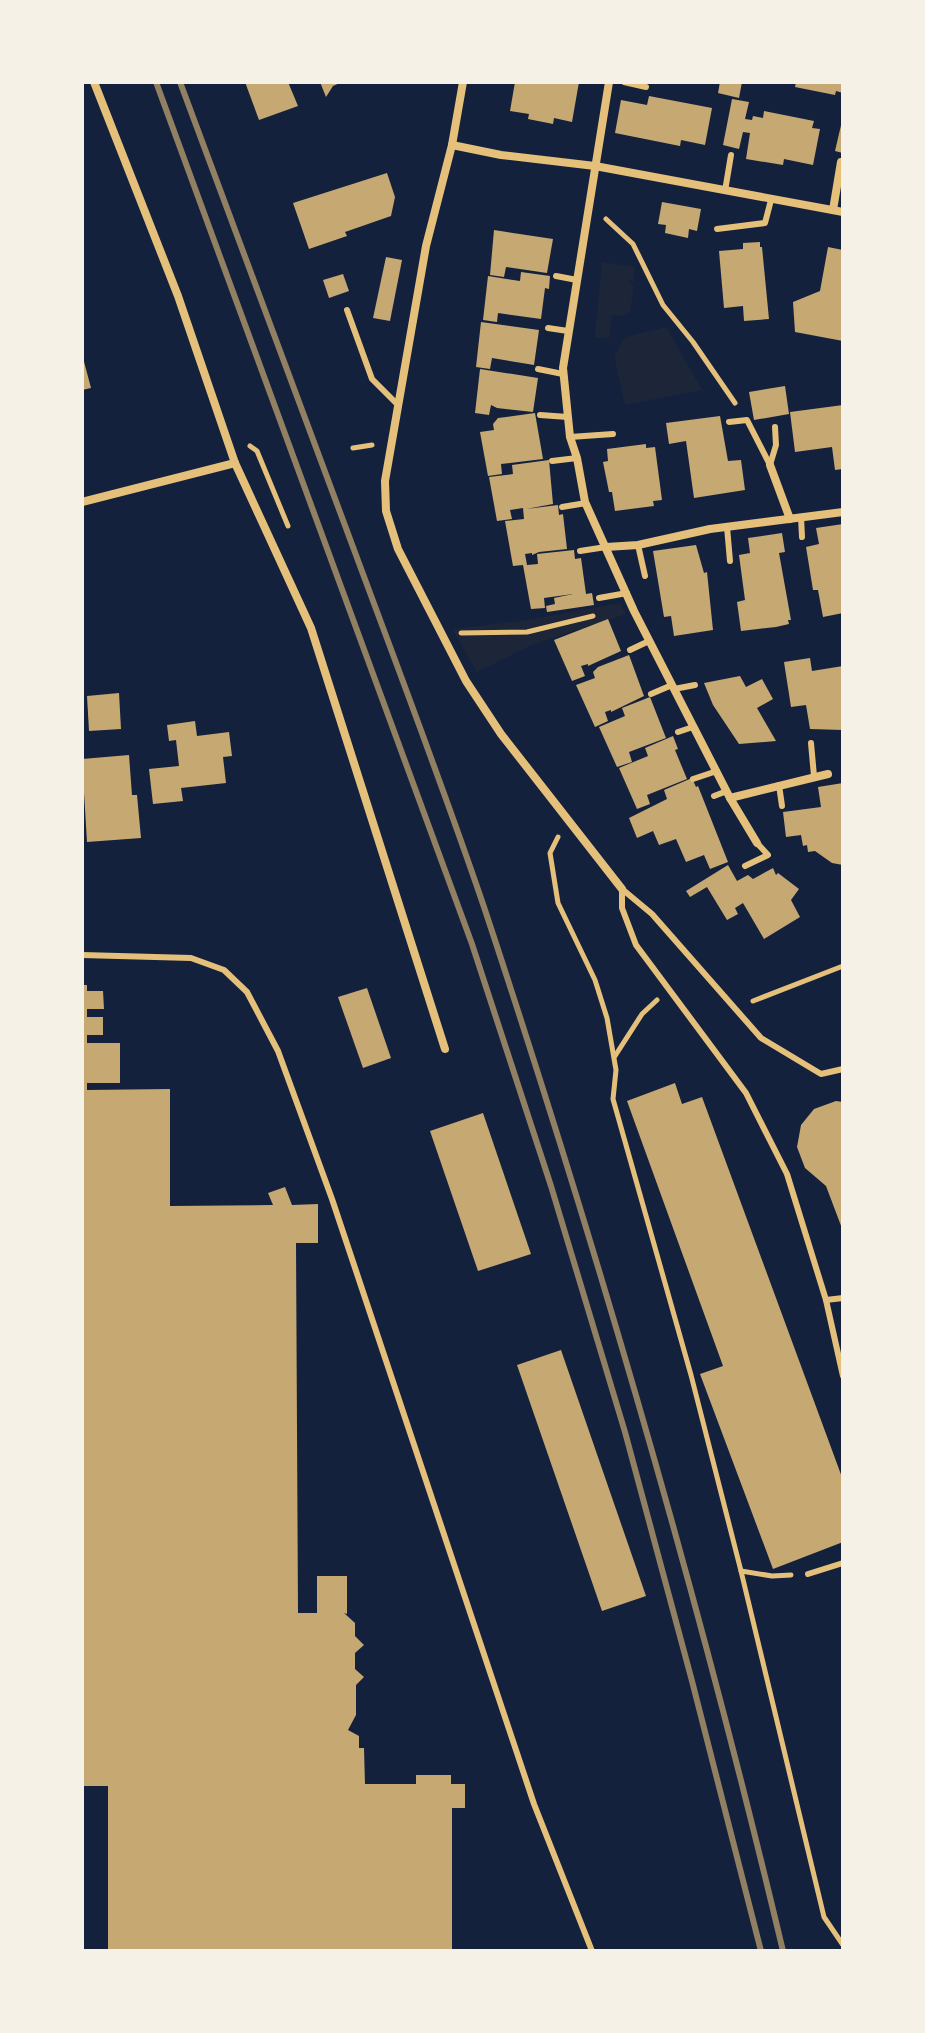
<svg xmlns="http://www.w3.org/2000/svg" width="925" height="2033" font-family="Montserrat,sans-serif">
<rect width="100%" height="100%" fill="#14213d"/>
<g fill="#1d2539">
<polygon points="602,262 635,267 633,281 629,281 634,287 630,311 624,316 612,315 609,339 595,337"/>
<polygon points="666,327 702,390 625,405 614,356 626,337"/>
<polygon points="620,603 626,614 529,646 477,672 452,629 522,621"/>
</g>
<g fill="#c6a872">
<polygon points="245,82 288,82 298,106 259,120"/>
<polygon points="320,82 342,82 333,86 326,97"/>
<polygon points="515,82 579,82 572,122 554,118 553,124 528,119 529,114 510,111"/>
<polygon points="720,82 742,82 739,98 718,93"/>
<polygon points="796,82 843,82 843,93 836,91 835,95 795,87"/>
<polygon points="649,96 712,108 705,145 681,140 680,146 615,133 621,100 647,105"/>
<polygon points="732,99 749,102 745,119 752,120 753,116 763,118 764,111 814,121 812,128 820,129 813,165 784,159 783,165 746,159 750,133 743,132 739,149 723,145"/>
<polygon points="842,121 843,121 843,153 835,151"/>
<polygon points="387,173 395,197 391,216 345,232 347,236 309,249 293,203"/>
<polygon points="662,202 701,209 697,231 689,229 688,238 665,233 666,225 658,224"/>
<polygon points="494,230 553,239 547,273 506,267 504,277 490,275"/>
<polygon points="760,242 760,247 762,247 769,319 744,321 743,306 724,308 719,251 743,249 743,243"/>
<polygon points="828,247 843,250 843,341 795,332 793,302 820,291"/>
<polygon points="386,257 402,260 390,321 373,318"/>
<polygon points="521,272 550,276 549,289 545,288 541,319 498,313 497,322 483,320 488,276 520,281"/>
<polygon points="343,274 349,291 329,298 323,280"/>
<polygon points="481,322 539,330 534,365 492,358 490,369 476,367"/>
<polygon points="82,354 91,388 82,390"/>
<polygon points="480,369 538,378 533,412 497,408 491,405 489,415 475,413"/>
<polygon points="785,386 789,414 754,420 749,392"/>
<polygon points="843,405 843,469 835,470 832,447 795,452 790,412"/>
<polygon points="535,413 543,459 501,464 502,474 488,476 480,432 494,430 493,424 498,418"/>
<polygon points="720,416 728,461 741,460 745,490 694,498 686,441 669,444 666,423"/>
<polygon points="646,444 646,448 655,447 662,500 653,501 654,506 615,511 612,492 609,492 603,462 608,461 607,449"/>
<polygon points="549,460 553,504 526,509 558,505 559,515 563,514 567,549 539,552 532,555 532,553 525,554 527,565 538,564 537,554 574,550 575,559 581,558 586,594 592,593 594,605 547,612 546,606 555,604 554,598 573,594 544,598 545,608 531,609 523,565 513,566 505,521 524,519 523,508 510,510 512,519 497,521 489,477 513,474 512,465"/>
<polygon points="843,524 843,613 823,617 818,590 813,590 806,547 819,544 816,528"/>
<polygon points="782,533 785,552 779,553 791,620 788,620 789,624 776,627 741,631 737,602 745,600 739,555 750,553 748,538"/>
<polygon points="696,545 704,573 707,572 713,630 674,636 671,616 664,617 653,551"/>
<polygon points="608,619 621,651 588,666 588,664 581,666 585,676 572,681 554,640"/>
<polygon points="629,655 644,696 611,712 611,710 605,712 608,721 595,727 576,685 595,678 593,672 598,667"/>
<polygon points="810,658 812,671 843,666 843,730 810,729 806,705 791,707 784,662"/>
<polygon points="740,676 746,687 762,679 773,699 757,708 776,741 739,744 713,705 704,683"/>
<polygon points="119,693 121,729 89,731 87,696"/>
<polygon points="650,697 666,738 629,752 632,762 617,767 599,727 625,716 622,708"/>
<polygon points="195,721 197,736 229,732 232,756 223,757 226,783 181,788 183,801 153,804 149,769 179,766 176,740 169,741 167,725"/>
<polygon points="673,736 678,749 675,750 687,779 647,795 650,804 637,809 619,768 648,756 645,748"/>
<polygon points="129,755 132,795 137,795 141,838 87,842 82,759"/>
<polygon points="692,778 696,787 698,786 728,862 710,869 704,855 686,862 676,839 659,845 653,831 637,838 629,818 667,799 664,790"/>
<polygon points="843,783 843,865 832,863 815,851 808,852 807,845 803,846 801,835 786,837 783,812 821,807 818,787"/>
<polygon points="728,865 737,881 748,875 753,879 773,868 776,875 778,873 799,889 791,900 800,917 764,939 743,903 735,908 738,914 727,920 707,887 690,897 686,891"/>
<polygon points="82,985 87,985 87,991 103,991 104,1009 87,1009 87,1017 103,1017 103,1035 87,1035 87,1043 120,1043 120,1083 87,1083 87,1090 170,1089 170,1206 273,1205 268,1193 285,1187 292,1205 318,1204 318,1243 296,1243 298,1613 317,1613 317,1576 347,1576 347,1614 344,1613 355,1623 355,1636 364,1645 355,1653 355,1669 364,1677 356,1685 356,1715 348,1730 359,1736 359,1748 364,1748 365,1784 416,1784 416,1775 451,1775 451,1784 465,1784 465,1808 452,1808 452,1951 108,1951 108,1786 82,1786"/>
<polygon points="367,988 391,1058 363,1068 338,997"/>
<polygon points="675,1083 682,1104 702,1097 843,1480 843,1542 773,1569 700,1374 723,1366 627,1101"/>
<polygon points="836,1101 843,1102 843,1231 826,1186 805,1168 797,1147 801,1125 814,1109"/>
<polygon points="483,1113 531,1254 478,1271 430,1131"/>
<polygon points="561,1350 646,1596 602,1611 517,1365"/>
</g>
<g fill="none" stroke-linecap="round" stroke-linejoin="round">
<g stroke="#e5c07b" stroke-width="5">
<polyline points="606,219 633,244 663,305 693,342 735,403"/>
<polyline points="250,446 257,451 288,526"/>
<polyline points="353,448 372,445"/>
<polyline points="461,633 527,632 593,616"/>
<polyline points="558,837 550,853 558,903 595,980 607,1018 616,1070 613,1099 691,1375 741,1571 824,1917 843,1945"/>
<polyline points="753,1001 843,966"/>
<polyline points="615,1056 642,1014 657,1000"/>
<polyline points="741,1571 772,1576 791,1575"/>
</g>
<g stroke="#e5c07b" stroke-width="6">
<polyline points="624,82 646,87"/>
<polyline points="725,191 731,155"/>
<polyline points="717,229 765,223 771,200"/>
<polyline points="556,276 577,280"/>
<polyline points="347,310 372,379 398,405"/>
<polyline points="548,328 568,331"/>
<polyline points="538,369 563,374"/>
<polyline points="540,415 568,417"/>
<polyline points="729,422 747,420 770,465"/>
<polyline points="570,437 613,434"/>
<polyline points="552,461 577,458"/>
<polyline points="770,465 776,445 775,427"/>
<polyline points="562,507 586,503"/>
<polyline points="801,517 802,537"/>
<polyline points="727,527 730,561"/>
<polyline points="638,545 645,576"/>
<polyline points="580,551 606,547"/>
<polyline points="599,598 627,593"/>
<polyline points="630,650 649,641"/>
<polyline points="674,689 695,685"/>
<polyline points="651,694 672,685"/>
<polyline points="678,732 693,727"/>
<polyline points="811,743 814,776"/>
<polyline points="693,779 717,771"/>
<polyline points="779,785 782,806"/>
<polyline points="714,796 727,791"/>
<polyline points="745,866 768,855 757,843"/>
<polyline points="622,889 622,908 636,945 746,1093 787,1174 826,1300 843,1376"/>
<polyline points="622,889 652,914 761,1038 821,1074 843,1069"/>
<polyline points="82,955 191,958 224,970 247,992 278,1051 332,1199 534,1804 592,1951"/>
<polyline points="826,1300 843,1298"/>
<polyline points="808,1574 843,1563"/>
</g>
<g stroke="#e5c07b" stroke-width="8">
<polyline points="94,82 178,296 235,463 311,628 445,1049"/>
<polyline points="463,82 452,145 426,246 385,481 386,511 398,549 466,681 501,734 622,889"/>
<polyline points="609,82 563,368 570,437 577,458 585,502 634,611 730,798 757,843"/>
<polyline points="452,145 501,155 595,166 843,212"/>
<polyline points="833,210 841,162"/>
<polyline points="770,465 790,519"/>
<polyline points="82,502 235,463"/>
<polyline points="606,547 638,545 710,529 843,512"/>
<polyline points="730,798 828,774"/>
</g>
<g stroke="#918062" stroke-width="6">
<polyline points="156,82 472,944 551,1186 625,1432 692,1681 761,1951"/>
<path d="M180,82C242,249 304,415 366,582C406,690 447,798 484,907C598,1251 699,1598 783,1951"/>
</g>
</g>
<rect width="925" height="2033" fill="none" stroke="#f6f1e7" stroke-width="168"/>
</svg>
